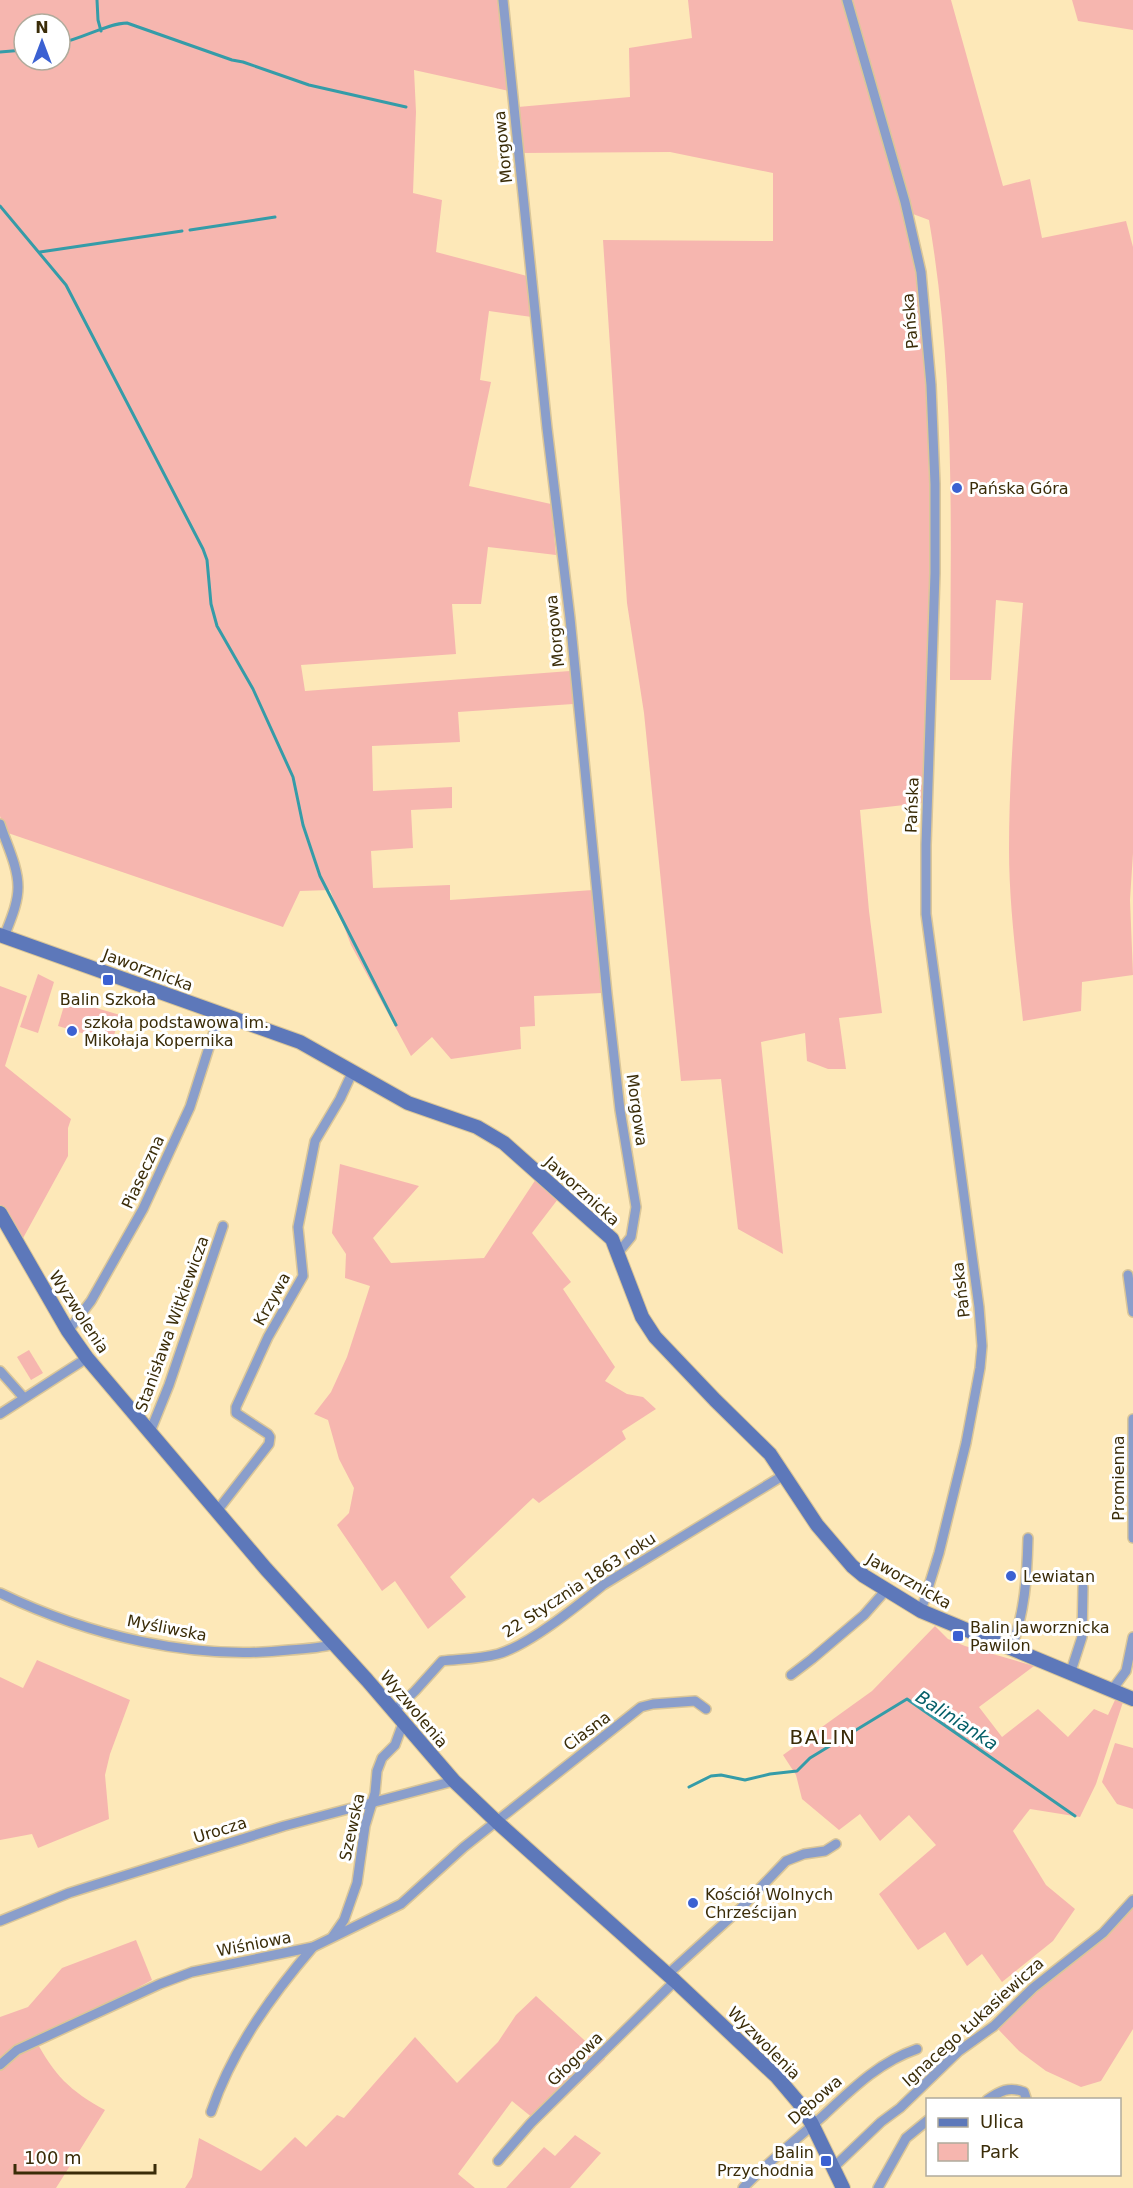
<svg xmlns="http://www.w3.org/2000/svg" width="1133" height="2188" font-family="'DejaVu Sans',sans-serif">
<rect width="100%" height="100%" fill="#fde8b8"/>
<g fill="#f6b6af" fill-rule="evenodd">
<path d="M0,0H499L509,91L414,70L416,112L413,193L442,200L436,252L527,276L532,317L489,311L480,380L491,382L469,486L551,504L556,555L488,547L481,604H452L456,654L301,665L305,691L570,671L573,704L458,712L460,742L372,746L373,791L452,787V808L411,810L413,848L371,851L373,888L450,885V900L593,890L602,993L534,996L535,1026L520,1027L521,1049L451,1059L432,1037L411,1056L351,945L330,890L300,891L283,927L5,832L0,816ZM24,24H60V60H24Z"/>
<path d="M688,0H951L1003,186L1030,179L1042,238L1126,221L1133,247V853L1130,900L1133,975L1082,982L1081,1011L1023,1021C1017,964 1009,906 1009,849C1009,767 1017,685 1023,603L996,600L991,680H950C951,526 955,372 929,220L913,214L903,213L917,275L927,382L931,573L922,803L860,810L869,911L882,1013L839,1018L846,1069H828L807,1061L805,1033L761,1042L783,1254L738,1229L721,1079L681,1081L644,713L627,603L603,240L773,241V173L670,152L521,153L518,107L630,97L629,48L692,38Z"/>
<polygon points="1072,0 1133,0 1133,30 1078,21"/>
<polygon points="38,974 54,982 38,1033 20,1027"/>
<polygon points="0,986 27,996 5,1066 71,1119 68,1128 68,1156 22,1240 0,1206"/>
<polygon points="66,999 120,1015 112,1042 58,1026"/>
<polygon points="340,1164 419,1186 373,1238 391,1263 484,1258 536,1179 558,1199 532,1233 571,1282 563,1289 615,1367 605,1381 627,1394 643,1397 656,1409 622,1431 626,1439 539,1503 533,1498 450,1577 466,1597 428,1629 395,1581 382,1591 337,1525 349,1513 354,1488 339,1459 328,1420 314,1414 331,1392 347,1357 370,1286 345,1278 346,1254 332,1233"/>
<polygon points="29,1350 43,1373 31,1380 17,1357"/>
<polygon points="935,1626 948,1639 965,1646 1034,1666 979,1707 1002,1737 1038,1709 1068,1737 1094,1709 1108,1715 1115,1700 1123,1702 1096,1784 1080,1817 1030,1809 1013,1831 1046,1885 1075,1909 1053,1941 1002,1982 982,1954 967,1966 945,1932 918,1950 879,1894 936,1845 909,1815 880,1841 860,1814 839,1830 802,1799 796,1775 783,1755 872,1691"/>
<polygon points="37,1660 130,1700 110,1754 105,1775 109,1819 38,1848 32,1834 0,1840 0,1677 23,1688"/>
<polygon points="1115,1743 1133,1748 1133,1809 1117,1804 1102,1782"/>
<polygon points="1133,1908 1133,2029 1101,2081 1081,2087 1046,2071 1019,2051 996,2027 1036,1991 1090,1950"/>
<path d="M136,1940L152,1980L78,2020L35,2039C54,2075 70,2091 105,2110L56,2188H0V2017L28,2007L62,1968Z"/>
<polygon points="536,1996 605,2059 539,2123 512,2101 458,2174 475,2188 185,2188 192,2177 199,2138 261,2171 295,2137 306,2147 337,2115 344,2118 415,2037 457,2083 498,2042 516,2015"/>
<polygon points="575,2135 601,2153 570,2188 506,2188 544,2147 555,2156"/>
</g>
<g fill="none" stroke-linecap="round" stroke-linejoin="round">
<g stroke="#359ca8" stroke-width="3">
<polyline points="97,0 98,20 101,31"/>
<path d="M60,43C82,39 108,23 127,23L232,60L243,62L309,85L406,107"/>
<polyline points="0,52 24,50"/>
<polyline points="0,206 66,285 203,549 207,560 211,604 217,626 253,689 293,777 303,825 320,876 396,1025"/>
<polyline points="190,230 275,217"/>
<polyline points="40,252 182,231"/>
<polyline points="689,1787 711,1776 721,1775 745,1780 770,1774 797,1771 810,1758 907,1699 1075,1816"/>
</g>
<g stroke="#dac698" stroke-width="12">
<g id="street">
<polyline points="503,0 547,428 570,618 607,994 620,1110 636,1207 631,1237 618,1253"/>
<polyline points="847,0 905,202 921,272 931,385 935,484 935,573 926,845 926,914 979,1307 982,1346 980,1368 966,1443 939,1553 921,1611"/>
<path d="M0,824C6,843 18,866 18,887C18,904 10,921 4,937"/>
<polyline points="1128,1275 1133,1312"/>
<polyline points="68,1331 91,1301 143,1209 190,1107 220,1013"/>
<polyline points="0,1371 24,1398"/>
<polyline points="0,1414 87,1358"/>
<polyline points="1133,1419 1133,1538"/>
<polyline points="150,1432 169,1385 223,1226"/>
<polyline points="217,1511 269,1444 270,1437 268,1434 236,1413 236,1407 268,1337 303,1276 298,1227 315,1141 340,1099 353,1071"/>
<path d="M0,1593C87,1635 193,1661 289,1650C305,1649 320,1648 335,1644"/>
<path d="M1011,1650C1025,1611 1027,1578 1028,1538"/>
<polyline points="1070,1674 1082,1637 1083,1587"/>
<polyline points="791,1675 812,1659 864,1615 886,1590"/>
<polyline points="1112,1690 1126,1671 1133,1637"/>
<path d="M394,1711L415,1691L442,1661C460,1659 480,1659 498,1654C529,1645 577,1606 603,1585L784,1475"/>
<polyline points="0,1921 69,1893 184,1857 284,1826 454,1781"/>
<polyline points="333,1936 344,1920 357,1883 365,1826 375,1793 377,1771 382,1758 395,1745 403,1723"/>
<polyline points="668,1974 741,1908 786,1861 804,1854 825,1851 836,1844"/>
<polyline points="0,2065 17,2050 160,1984 192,1972 313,1947 401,1904 464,1847 641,1707 653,1704 695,1701 706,1709"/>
<path d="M987,2100C1000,2091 1009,2086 1024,2092L1026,2098"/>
<path d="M211,2112C232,2050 271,1996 313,1947"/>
<polyline points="498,2161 531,2123 675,1981"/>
<polyline points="834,2167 881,2122 900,2108 959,2051 994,2026 1033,1988 1103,1933 1133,1900"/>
<path d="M743,2188C768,2162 796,2140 823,2116C852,2089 879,2062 917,2049"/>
<polyline points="878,2188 906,2138 928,2120"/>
</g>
</g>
<g stroke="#dac698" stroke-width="16">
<g id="secondary">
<polyline points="0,935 300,1042 408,1103 477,1127 504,1143 612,1239 642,1317 655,1337 715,1400 770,1454 817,1525 852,1566 864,1576 921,1611 1133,1699"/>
<polyline points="0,1213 68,1331 87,1358 266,1569 367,1680 454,1781 497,1822 675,1981 777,2077 799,2103 812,2124 843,2188"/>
</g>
</g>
<use href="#street" stroke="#8a9ecb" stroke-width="9"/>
<use href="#secondary" stroke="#5d78ba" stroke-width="14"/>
</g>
<g fill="#3b61d2" stroke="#fff" stroke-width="2">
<circle cx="957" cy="488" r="6"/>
<rect x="102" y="974" width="12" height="12" rx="3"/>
<circle cx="72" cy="1031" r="6"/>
<circle cx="1011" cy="1576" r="6"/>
<rect x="952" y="1630" width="12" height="12" rx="3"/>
<circle cx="693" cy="1903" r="6"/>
<rect x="820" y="2155" width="12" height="12" rx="3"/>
</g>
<g text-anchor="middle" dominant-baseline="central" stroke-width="6" stroke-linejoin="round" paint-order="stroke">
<g font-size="16" fill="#3a2c08" stroke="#fff">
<text transform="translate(503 147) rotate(-96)">Morgowa</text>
<text transform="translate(910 321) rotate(-95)">Pańska</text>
<text transform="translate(555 631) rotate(-96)">Morgowa</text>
<text transform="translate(912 805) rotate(-88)">Pańska</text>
<text transform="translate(148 970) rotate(20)">Jaworznicka</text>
<text transform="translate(637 1110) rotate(82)">Morgowa</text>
<text transform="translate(143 1172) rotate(-65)">Piaseczna</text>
<text transform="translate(582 1191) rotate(42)">Jaworznicka</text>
<text transform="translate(961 1290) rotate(-97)">Pańska</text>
<text transform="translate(272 1299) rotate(-61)">Krzywa</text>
<text transform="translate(79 1312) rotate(57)">Wyzwolenia</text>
<text transform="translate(172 1324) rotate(-70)">Stanisława Witkiewicza</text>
<text transform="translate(1118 1478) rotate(-90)">Promienna</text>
<text transform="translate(909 1581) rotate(30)">Jaworznicka</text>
<text transform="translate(579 1585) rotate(-33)">22 Stycznia 1863 roku</text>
<text transform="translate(167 1628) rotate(11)">Myśliwska</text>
<text transform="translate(414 1709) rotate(50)">Wyzwolenia</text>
<text transform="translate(587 1731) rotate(-37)">Ciasna</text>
<text transform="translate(352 1827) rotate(-78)">Szewska</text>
<text transform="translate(220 1830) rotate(-17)">Urocza</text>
<text transform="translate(254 1944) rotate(-11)">Wiśniowa</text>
<text transform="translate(973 2022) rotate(-42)">Ignacego Łukasiewicza</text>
<text transform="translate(764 2043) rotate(45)">Wyzwolenia</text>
<text transform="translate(575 2059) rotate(-44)">Głogowa</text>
<text transform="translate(815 2100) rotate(-41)">Dębowa</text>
</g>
<g font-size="16" fill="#3a2c08" stroke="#fff" text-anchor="start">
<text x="969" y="488">Pańska Góra</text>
<text x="108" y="999" text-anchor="middle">Balin Szkoła</text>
<text x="84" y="1022">szkoła podstawowa im.<tspan x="84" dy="18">Mikołaja Kopernika</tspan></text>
<text x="1023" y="1576">Lewiatan</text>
<text x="970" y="1627">Balin Jaworznicka<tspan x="970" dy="18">Pawilon</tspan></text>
<text x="705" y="1894">Kościół Wolnych<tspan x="705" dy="18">Chrześcijan</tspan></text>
<text x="814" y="2152" text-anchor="end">Balin<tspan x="814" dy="18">Przychodnia</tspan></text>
</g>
<g font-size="18" font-style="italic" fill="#045f68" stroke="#fff">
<text transform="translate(957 1720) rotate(33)">Balinianka</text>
</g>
<g font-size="20" letter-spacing="1.5" fill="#3a2c08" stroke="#fff">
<text x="823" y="1737">BALIN</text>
</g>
</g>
<rect x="926" y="2098" width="195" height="78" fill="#ffffff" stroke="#b0ab9c" stroke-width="1.5"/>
<rect x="938" y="2118" width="30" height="9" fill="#5d78ba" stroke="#b0ab9c" stroke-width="1.5"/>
<text x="980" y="2128" font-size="18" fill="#3a2c08">Ulica</text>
<rect x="938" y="2143" width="30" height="18" fill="#f6b6af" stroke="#b0ab9c" stroke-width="1.5"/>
<text x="980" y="2158" font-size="18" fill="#3a2c08">Park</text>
<g transform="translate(42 42)"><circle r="28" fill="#ffffff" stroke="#b0ab9c" stroke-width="1.5"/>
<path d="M0-4.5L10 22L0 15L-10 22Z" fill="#3b61d2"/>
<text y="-9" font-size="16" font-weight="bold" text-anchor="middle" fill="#3a2c08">N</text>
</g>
<path d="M15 2164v9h140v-9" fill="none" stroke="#3a2c08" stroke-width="3"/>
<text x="24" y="2164" font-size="18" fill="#3a2c08" stroke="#ffffff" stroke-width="4.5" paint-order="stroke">100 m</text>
</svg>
